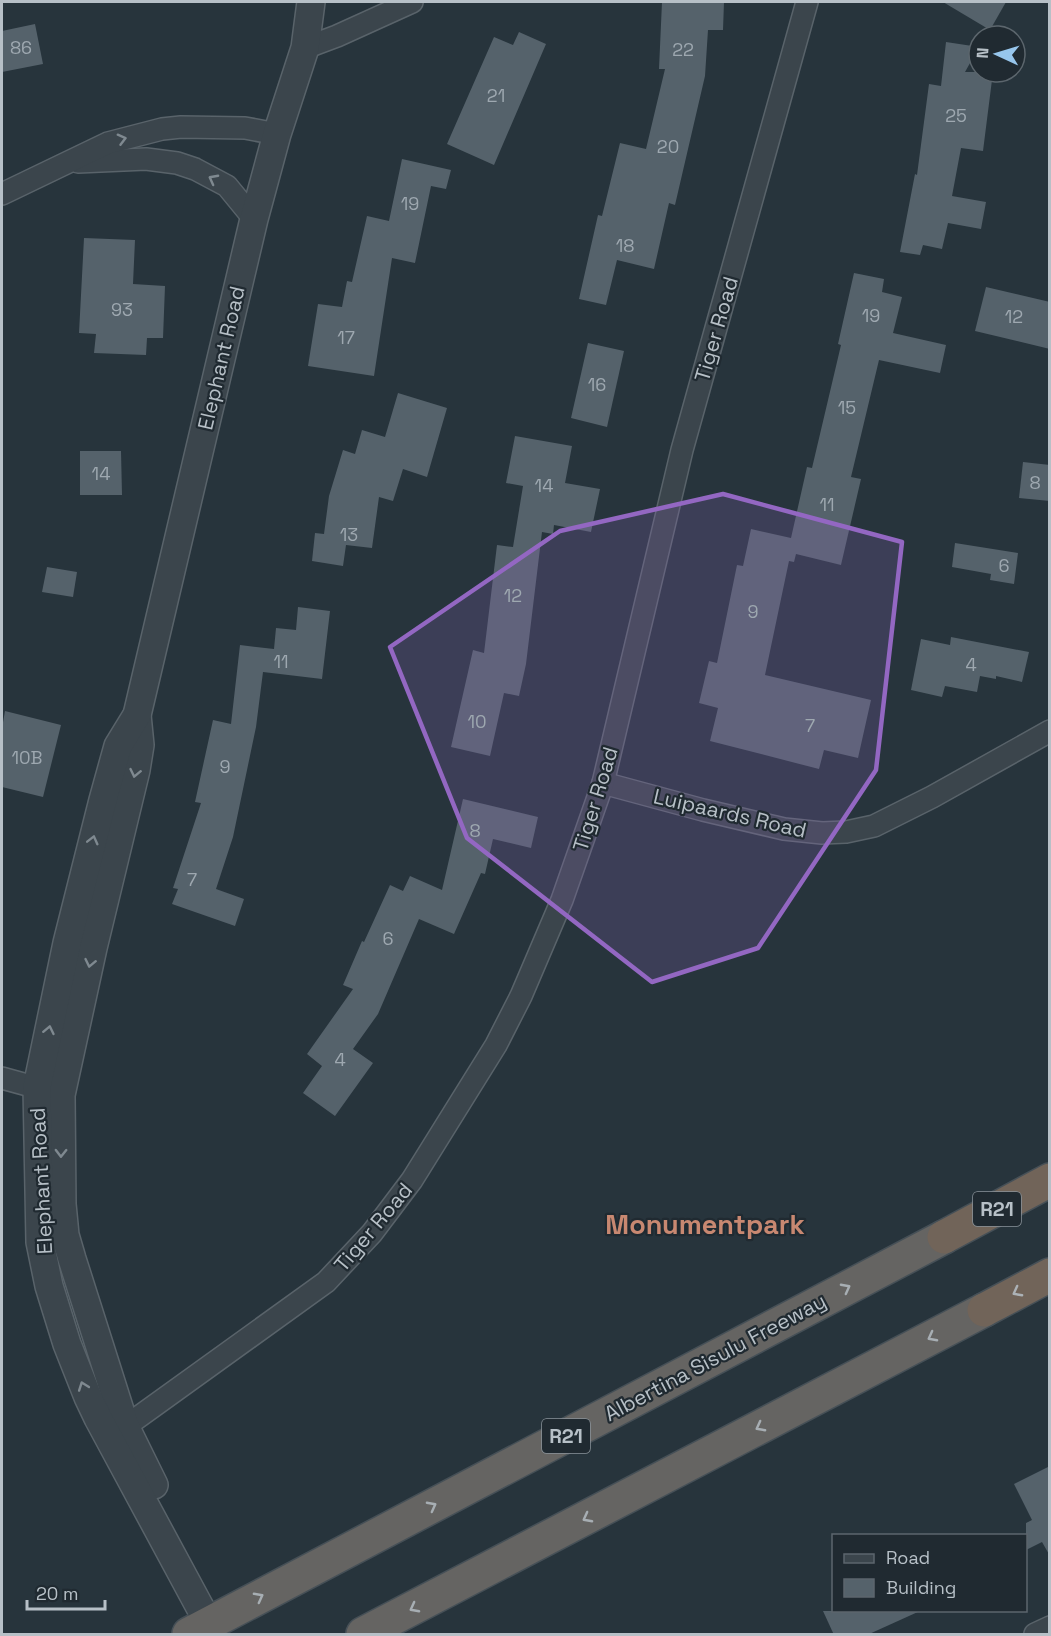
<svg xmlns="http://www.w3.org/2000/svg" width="1051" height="1636" font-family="'Space Grotesk',sans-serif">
<rect width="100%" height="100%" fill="#27343c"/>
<g fill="#55626b">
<polygon points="662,2 724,2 723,30 708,30 705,76 675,205 669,203 654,269 617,260 606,305 579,299 598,215 602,216 620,143 646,149 665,69 659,69"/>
<polygon points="943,2 1006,2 990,30"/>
<polygon points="35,24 43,64 2,72 2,31"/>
<polygon points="519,32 546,44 494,165 447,144 494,37 513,45"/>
<polygon points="946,42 979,47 965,72 993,72 983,151 961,148 952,196 986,202 981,229 948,223 942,249 923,245 920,255 900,252 915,174 917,175 929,84 941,86"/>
<polygon points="402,159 451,170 446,189 431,186 415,263 392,258 374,376 308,366 318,304 342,307 347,281 352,282 367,216 389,221"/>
<polygon points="84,238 135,240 133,284 165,286 163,338 147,338 146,355 94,353 96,334 79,333"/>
<polygon points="854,273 884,279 882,292 902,297 893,333 946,345 940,373 879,360 851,477 861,479 841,565 796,554 794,562 789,561 765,675 871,700 858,758 824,750 819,769 710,741 718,708 699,703 709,661 717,663 737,565 743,566 751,529 791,538 807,467 812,468 841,345 838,344"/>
<polygon points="986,287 1050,302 1050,349 975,331"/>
<polygon points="588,343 624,351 607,427 571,418"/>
<polygon points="398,393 447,408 427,477 403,469 393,501 379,497 372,548 346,545 343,566 312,561 315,533 324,534 329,496 343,450 355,454 362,430 385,437"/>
<polygon points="515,436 572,446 565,483 600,489 591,532 554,525 553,534 542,532 526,664 519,696 504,693 490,756 451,747 473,650 484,653 497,545 513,547 523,486 506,483"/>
<polygon points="80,451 121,451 122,495 80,495"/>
<polygon points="1023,462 1050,465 1050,501 1019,498"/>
<polygon points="955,543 1018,553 1014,584 990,580 991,574 952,567"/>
<polygon points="47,567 77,572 73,597 42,592"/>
<polygon points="298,607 330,611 322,679 263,672 256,727 233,837 216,889 244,899 235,926 172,904 178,889 173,888 201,803 195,802 213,720 231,724 240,645 274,649 276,628 296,630"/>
<polygon points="951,637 1029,652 1022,682 996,676 996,679 980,676 977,692 945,686 942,697 911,690 921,639 950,645"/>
<polygon points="5,711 61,725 43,797 2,787 2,728"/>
<polygon points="463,799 538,817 531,848 493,839 485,874 481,873 454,934 419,919 378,1014 353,1049 373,1063 335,1116 303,1093 322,1066 307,1054 353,989 343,985 362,941 364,942 390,885 403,891 410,876 442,890"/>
<polygon points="1050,1466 1050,1556 1042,1542 1026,1550 1026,1523 1032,1520 1014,1484"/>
<polygon points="823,1611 920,1611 867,1635 834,1635"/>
</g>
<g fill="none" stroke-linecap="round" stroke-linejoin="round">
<g stroke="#59636a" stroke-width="24">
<g id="minor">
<polyline points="305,48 337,36 412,2"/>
<polyline points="78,162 146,159 177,163 195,169 227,186 254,219"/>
<polyline points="2,194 108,143 162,129 181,127 245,128 277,134"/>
<polyline points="603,783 703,810 784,829 822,833 846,832 874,826 932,797 1050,731"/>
<polyline points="2,1078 49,1091"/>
<polyline points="115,1434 326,1282 372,1233 412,1180 496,1045 521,996 562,900 603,783 682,450 807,2"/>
<polyline points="1035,1634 1050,1627"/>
</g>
</g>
<g stroke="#59636a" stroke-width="30">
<g id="tertiary">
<polyline points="137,715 140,745 136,770 93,948 61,1095 62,1204 65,1235 72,1259 125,1426 154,1485"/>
<polyline points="209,1624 98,1418 88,1397 67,1344 49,1286 40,1242 37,1087 67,943 103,800 118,746 137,715 254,219 277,134 305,48 311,2"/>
</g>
</g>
<g stroke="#465057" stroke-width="36">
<g id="trunk">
<polyline points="189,1634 944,1237"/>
<polyline points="363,1634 984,1310"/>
</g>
</g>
<g stroke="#465057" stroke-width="36">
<g id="motorway">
<polyline points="944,1237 1050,1180"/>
<polyline points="984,1310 1050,1275"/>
</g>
</g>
<use href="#minor" stroke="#3b454c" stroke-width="21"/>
<use href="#tertiary" stroke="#3b454c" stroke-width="27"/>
<use href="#trunk" stroke="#656462" stroke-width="33"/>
<use href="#motorway" stroke="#716459" stroke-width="33"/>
</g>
<defs><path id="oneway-chevron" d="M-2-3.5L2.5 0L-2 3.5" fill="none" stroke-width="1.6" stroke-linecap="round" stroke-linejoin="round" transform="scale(1.5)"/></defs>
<g stroke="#7f8990">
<use href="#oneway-chevron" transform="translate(122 139) rotate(-15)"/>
<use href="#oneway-chevron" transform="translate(213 179) rotate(-152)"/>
<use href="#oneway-chevron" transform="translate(135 773) rotate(102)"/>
<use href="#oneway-chevron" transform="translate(93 840) rotate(-76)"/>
<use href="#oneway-chevron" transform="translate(90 963) rotate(102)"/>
<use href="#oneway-chevron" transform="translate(49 1030) rotate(-78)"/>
<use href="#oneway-chevron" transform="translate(61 1153) rotate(91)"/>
<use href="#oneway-chevron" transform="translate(83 1386) rotate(-110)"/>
</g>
<g stroke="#a7aeb3">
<use href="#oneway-chevron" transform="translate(846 1288) rotate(-28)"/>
<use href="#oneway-chevron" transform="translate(932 1337) rotate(152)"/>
<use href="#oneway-chevron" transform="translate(760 1427) rotate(152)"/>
<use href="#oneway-chevron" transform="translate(432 1506) rotate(-28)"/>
<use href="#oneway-chevron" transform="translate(587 1518) rotate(152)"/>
<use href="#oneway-chevron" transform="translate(259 1597) rotate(-28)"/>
<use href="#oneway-chevron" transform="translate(414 1608) rotate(152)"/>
</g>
<use stroke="#acb2b6" href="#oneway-chevron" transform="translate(1017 1292) rotate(152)"/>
<path fill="#9367c2" fill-opacity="0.2" stroke="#9367c2" stroke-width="4.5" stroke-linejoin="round" d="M723,494L902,542L876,770L758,948L652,982L467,838L390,647L560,531Z"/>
<g text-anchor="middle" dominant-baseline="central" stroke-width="4.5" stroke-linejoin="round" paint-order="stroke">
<g font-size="18" fill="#9ea8b0">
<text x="21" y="47">86</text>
<text x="683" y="49">22</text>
<text x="496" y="95">21</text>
<text x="956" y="115">25</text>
<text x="668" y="146">20</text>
<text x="410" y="203">19</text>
<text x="625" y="245">18</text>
<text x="122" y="309">93</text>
<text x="871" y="315">19</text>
<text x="1014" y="316">12</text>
<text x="346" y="337">17</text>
<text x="597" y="384">16</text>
<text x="847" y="407">15</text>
<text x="101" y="473">14</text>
<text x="1035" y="482">8</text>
<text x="544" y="485">14</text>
<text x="827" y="504">11</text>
<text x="349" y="534">13</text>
<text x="1004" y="565">6</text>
<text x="513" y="595">12</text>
<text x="753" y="611">9</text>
<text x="281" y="661">11</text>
<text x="971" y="664">4</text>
<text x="477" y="721">10</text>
<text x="810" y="725">7</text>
<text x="27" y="757">10B</text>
<text x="225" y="766">9</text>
<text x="475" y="830">8</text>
<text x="192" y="879">7</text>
<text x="388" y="938">6</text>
<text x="340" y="1059">4</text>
</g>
<g fill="#202a31" stroke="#8a939a" stroke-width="1.5">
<rect x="973" y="1192" width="48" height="34" rx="4.5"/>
<rect x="542" y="1419" width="48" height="34" rx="4.5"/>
</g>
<g font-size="20" font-weight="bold" fill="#b7c0c7">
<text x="997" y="1209">R21</text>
<text x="566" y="1436">R21</text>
</g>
<g font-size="21" fill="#b7c0c7" stroke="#202a31">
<text transform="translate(716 329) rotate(-74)">Tiger Road</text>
<text transform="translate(221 358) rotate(-77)">Elephant Road</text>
<text transform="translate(595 799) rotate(-73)">Tiger Road</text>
<text transform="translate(730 813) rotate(13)">Luipaards Road</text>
<text transform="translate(41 1181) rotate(-93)">Elephant Road</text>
<text transform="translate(373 1227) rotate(-50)">Tiger Road</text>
<text transform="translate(715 1357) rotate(-28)">Albertina Sisulu Freeway</text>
</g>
<g font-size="27" font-weight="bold" fill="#c88871" stroke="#202a31">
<text x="705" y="1224">Monumentpark</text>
</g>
</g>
<rect width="1051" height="1636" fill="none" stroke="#b7c0c7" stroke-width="6"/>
<rect x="832" y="1534" width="195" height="78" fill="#202a31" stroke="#5c666d" stroke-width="1.5"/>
<rect x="844" y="1554" width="30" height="9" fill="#3b454c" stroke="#5c666d" stroke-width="1.5"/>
<text x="886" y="1564" font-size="18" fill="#b7c0c7">Road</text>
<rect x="844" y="1579" width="30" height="18" fill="#55626b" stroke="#5c666d" stroke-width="1.5"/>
<text x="886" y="1594" font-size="18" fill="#b7c0c7">Building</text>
<g transform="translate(997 54) rotate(274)"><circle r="28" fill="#202a31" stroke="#5c666d" stroke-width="1.5"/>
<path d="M0-4.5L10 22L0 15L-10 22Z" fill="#97c6ec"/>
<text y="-9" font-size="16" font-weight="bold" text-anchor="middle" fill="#b7c0c7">N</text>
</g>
<path d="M27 1600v9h78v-9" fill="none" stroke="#b7c0c7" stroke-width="3"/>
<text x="36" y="1600" font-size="18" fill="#b7c0c7" stroke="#202a31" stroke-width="4.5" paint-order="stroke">20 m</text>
</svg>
